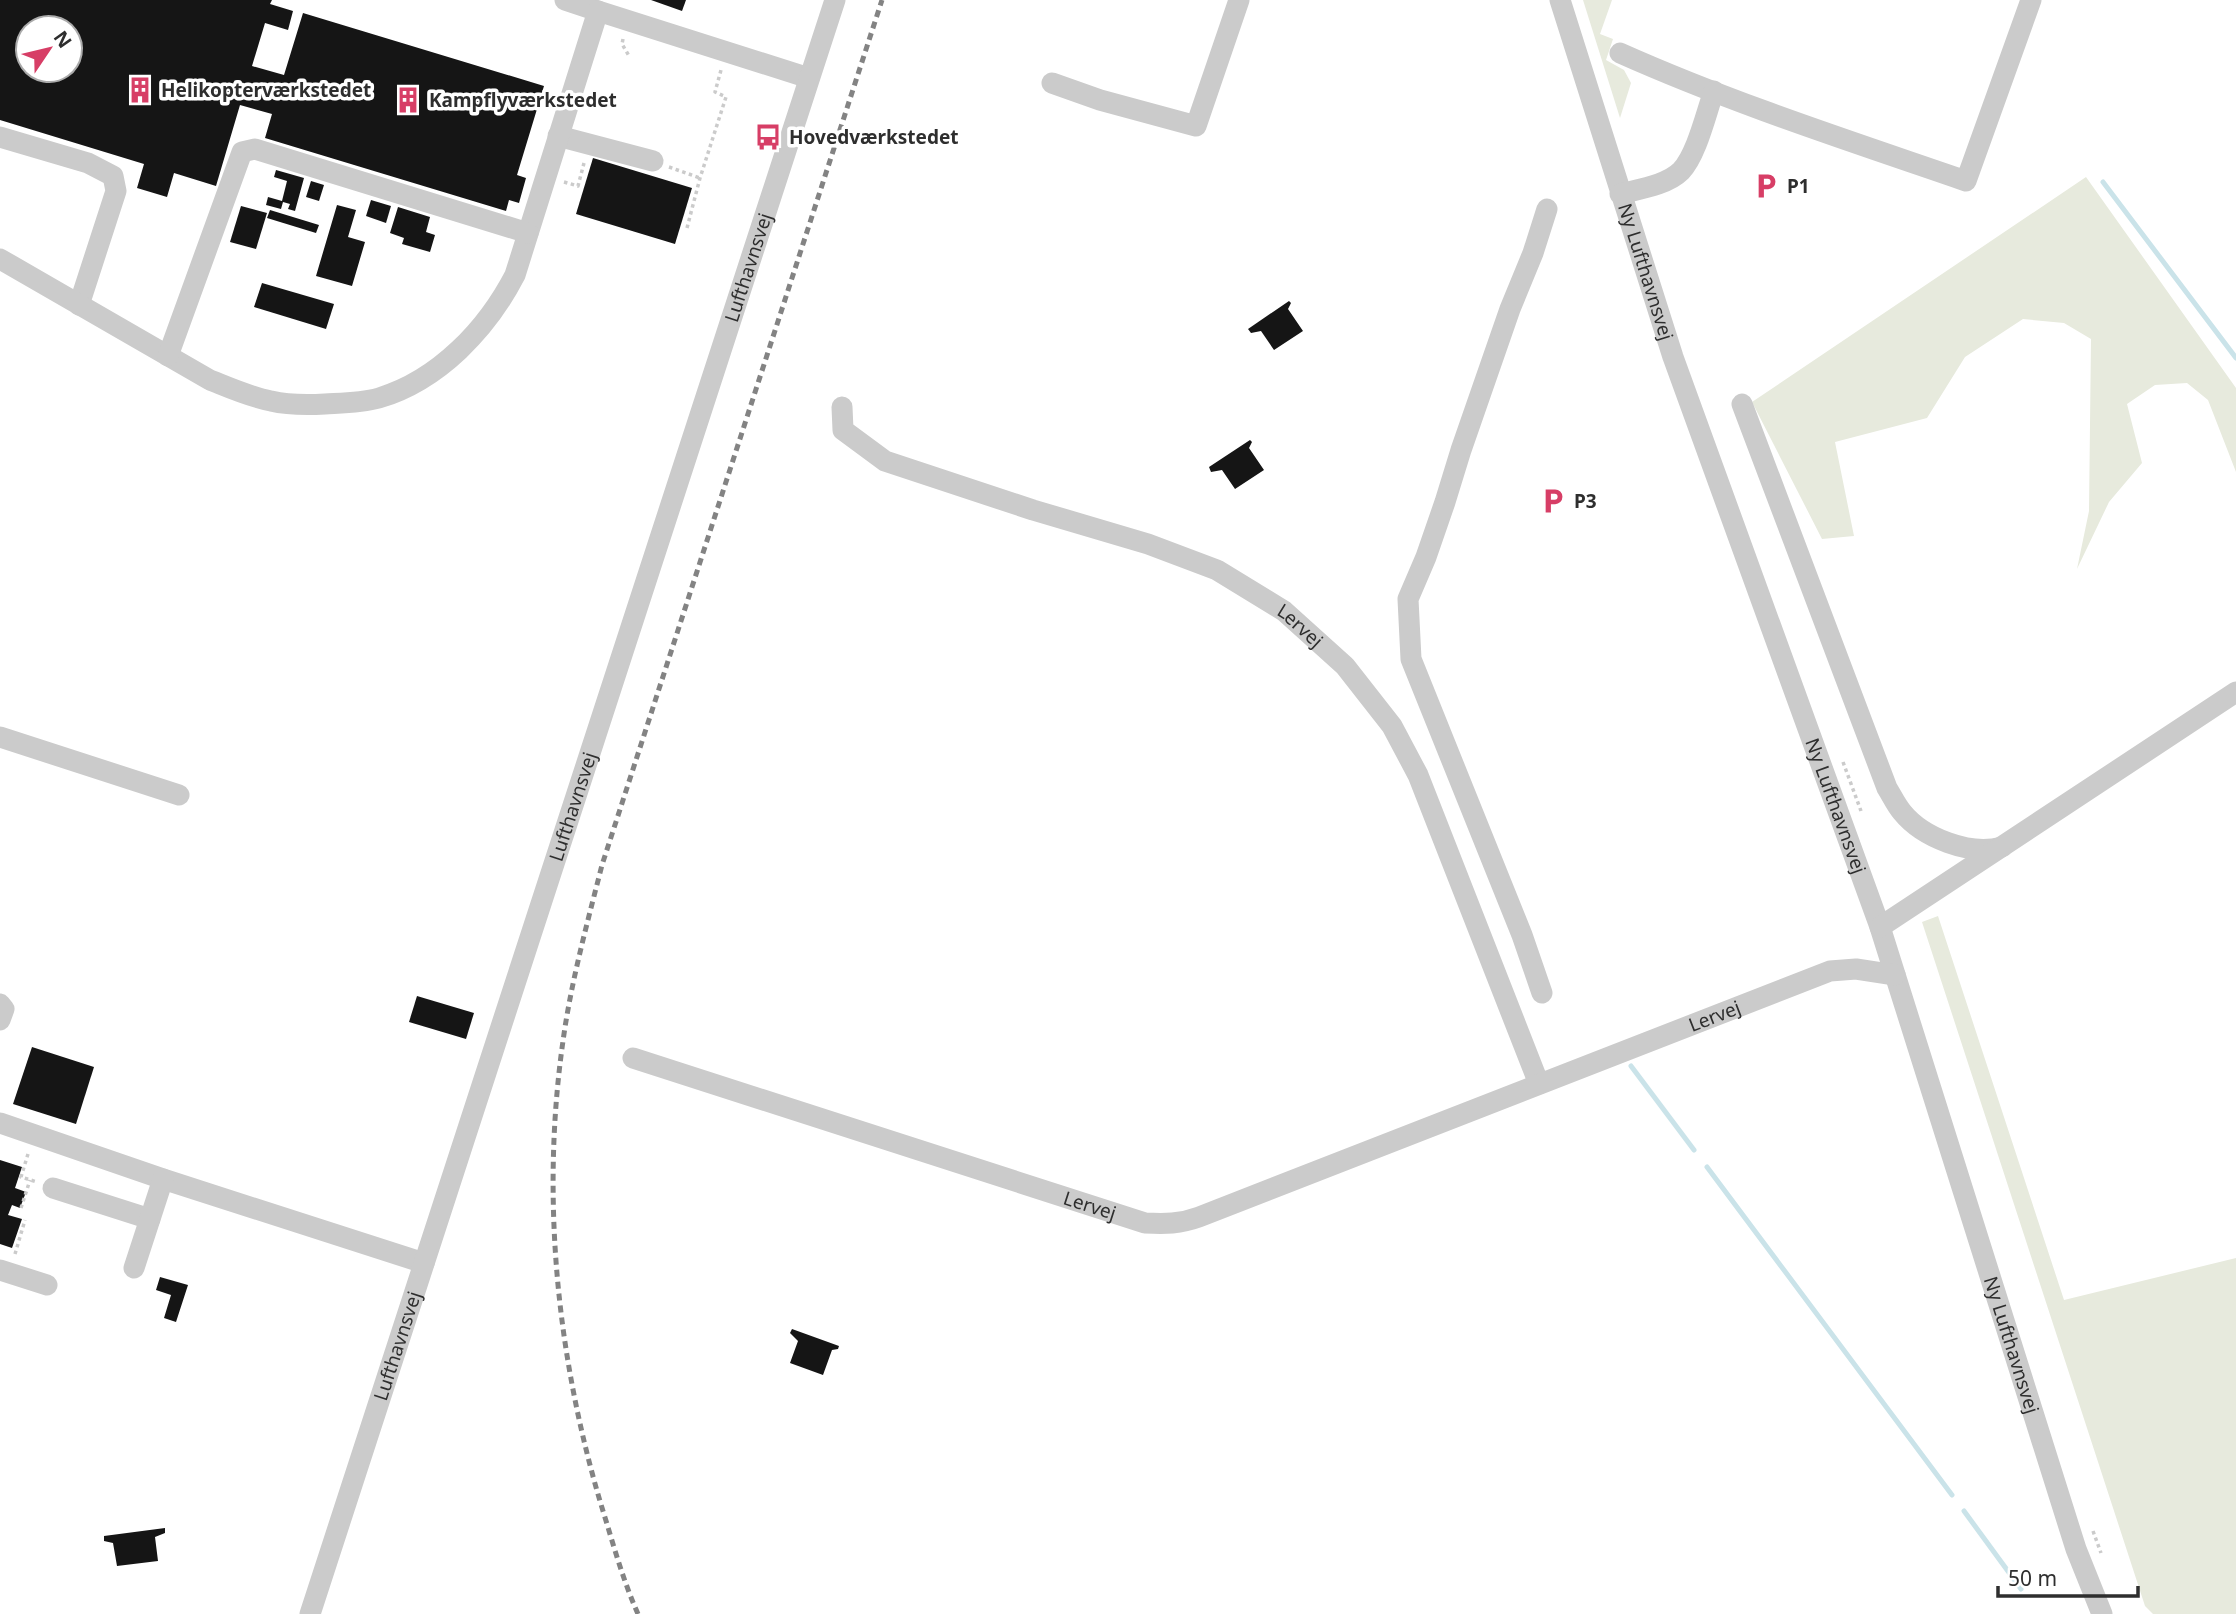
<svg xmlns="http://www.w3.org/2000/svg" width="2236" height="1614" font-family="'Noto Sans',sans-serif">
<rect width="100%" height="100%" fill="#fff"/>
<g fill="#e7eadd">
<polygon points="1583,0 1612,0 1600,34 1613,39 1606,60 1624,70 1631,83 1620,118"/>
<polygon points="2086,177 2236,388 2236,472 2208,400 2187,383 2155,385 2127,404 2142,463 2109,502 2077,569 2089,511 2091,339 2064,323 2023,319 1965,357 1927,418 1835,442 1854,536 1822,539 1752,402"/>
<polygon points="1938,916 2064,1300 2236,1258 2236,1614 2153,1614 2145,1606 1922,922"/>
</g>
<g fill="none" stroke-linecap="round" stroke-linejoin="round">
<g stroke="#cae3e9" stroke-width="5">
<polyline points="2103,182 2236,358"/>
<polyline points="1631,1066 1694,1150"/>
<polyline points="1707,1167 1952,1495"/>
<polyline points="1964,1511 2021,1589"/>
</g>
</g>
<g fill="#151515" fill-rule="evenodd">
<path d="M0,0H272L270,4L293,11L288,30L265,23L252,66L284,75L303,13L544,86L517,175L526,178L519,203L509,200L506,211L265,138L272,114L240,105L216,186L174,173L167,197L137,188L144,164L0,120ZM28,28H70V70H28Z"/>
<polygon points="651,0 686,0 682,11"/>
<polygon points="593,158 692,188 675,244 576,214"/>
<polygon points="276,170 304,178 295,211 288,209 290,204 283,202 281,209 266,205 268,197 282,201 287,181 274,177"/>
<polygon points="311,181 324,185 319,201 306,197"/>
<polygon points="371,200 391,206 386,223 366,216"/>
<polygon points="337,205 356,210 348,237 365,242 352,286 316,276"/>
<polygon points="241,206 267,213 256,249 230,242"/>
<polygon points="398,207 430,217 426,232 435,235 430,252 402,244 404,238 390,233"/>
<polygon points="270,210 319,225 316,233 267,218"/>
<polygon points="262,283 334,304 326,329 254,307"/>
<polygon points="1289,301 1291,303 1288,309 1303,331 1274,350 1261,331 1251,333 1248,329"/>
<polygon points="1250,440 1252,442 1249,448 1264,470 1235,489 1222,470 1211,472 1209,467"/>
<polygon points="417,996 474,1013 466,1039 409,1022"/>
<polygon points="32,1047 94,1067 76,1124 13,1104"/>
<polygon points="0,1160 22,1167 15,1188 26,1192 20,1208 12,1205 8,1215 22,1219 12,1248 0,1244"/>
<polygon points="160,1277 188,1285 176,1322 164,1318 171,1295 156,1290"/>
<polygon points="792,1329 839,1346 838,1349 832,1350 823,1375 790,1363 798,1341 790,1333"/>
<polygon points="165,1528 165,1533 155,1537 158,1561 117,1566 113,1543 104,1541 104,1536"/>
</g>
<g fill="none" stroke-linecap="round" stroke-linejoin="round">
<g stroke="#cbcbcb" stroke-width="3.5" stroke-dasharray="3.5 3.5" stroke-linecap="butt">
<polyline points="623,39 622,44 629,56"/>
<polyline points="669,167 700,178"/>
<polyline points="564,182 578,186 584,163"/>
<polyline points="687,228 700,178 726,97 715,92 721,70"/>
<polyline points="1843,762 1861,811"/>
<polyline points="28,1154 21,1177 37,1182"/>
<polyline points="21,1208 30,1180"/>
<polyline points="15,1254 25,1220"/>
<polyline points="2093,1531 2101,1553"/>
</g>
<g stroke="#cbcbcb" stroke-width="21">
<polyline points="565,0 598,11"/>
<path id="s1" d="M1560,0L1673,357L1880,927L2076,1549L2102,1614"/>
<path d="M1620,53C1732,103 1850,141 1966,181L2031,0"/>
<polyline points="1052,83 1100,100 1196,126 1239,0"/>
<polyline points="558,136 653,161"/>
<polyline points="0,137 88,163 113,176 116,191 79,305"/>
<path d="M1620,194C1639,189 1667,185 1681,171C1697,154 1706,113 1714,91"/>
<path d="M0,259L210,380C230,388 250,397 271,401C288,405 308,405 325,404C343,403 361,403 379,398C439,380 487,329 515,275L598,11L809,78"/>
<polyline points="168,356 242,152 255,149 528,233"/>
<path d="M1742,404L1887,788C1892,796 1896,805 1902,812C1923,838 1970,856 2002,847"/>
<path id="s2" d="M842,407L843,430L885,461L1033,510L1148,544L1217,570L1284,611L1345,666L1392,726L1418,775L1539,1084"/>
<polyline points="0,737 179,795"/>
<polyline points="1880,927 2236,692"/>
<polyline points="1542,993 1522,935 1411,659 1408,599 1426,557 1445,502 1461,450 1510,309 1533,253 1547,209"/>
<polyline points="0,1004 4,1009 0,1020"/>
<path id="s3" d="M633,1058L1145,1223C1165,1224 1180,1224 1199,1217L1830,971L1856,969L1895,975"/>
<polyline points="0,1123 163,1179 424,1263"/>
<polyline points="53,1188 150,1219"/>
<polyline points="134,1268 163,1179"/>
<polyline points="0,1270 47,1285"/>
<path id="s4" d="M310,1614L835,0"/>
</g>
<path stroke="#838383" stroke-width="5" stroke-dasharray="7 5" stroke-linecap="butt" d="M638,1614C625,1585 616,1554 607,1524C558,1369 540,1202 563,1041C571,982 587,924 602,865L882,0"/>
</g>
<defs>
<g id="building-bare" transform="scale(2.1)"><path d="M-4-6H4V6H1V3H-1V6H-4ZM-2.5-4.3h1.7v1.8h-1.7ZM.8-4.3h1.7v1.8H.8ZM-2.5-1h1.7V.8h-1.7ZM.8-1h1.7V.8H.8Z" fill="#d73e66" stroke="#fff" stroke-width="2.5" paint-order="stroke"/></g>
<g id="bus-bare" transform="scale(2.1)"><path d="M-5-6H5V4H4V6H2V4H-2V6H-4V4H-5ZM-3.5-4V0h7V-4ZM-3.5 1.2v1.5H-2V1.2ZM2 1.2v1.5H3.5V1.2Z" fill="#d73e66" stroke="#fff" stroke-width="2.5" paint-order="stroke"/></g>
<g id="parking-bare" transform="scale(2.1)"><path d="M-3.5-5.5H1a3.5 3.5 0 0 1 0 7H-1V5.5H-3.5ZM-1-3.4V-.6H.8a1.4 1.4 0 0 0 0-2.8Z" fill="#d73e66" stroke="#fff" stroke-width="2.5" paint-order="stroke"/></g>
</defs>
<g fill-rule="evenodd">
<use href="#building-bare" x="140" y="90"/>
<use href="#building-bare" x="408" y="100"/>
<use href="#bus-bare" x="768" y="137"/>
<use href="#parking-bare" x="1766" y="186"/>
<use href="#parking-bare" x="1553" y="501"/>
</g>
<g text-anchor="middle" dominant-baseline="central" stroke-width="7" stroke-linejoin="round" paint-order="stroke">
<g font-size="19" font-weight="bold" fill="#2e2e2e" stroke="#fff" text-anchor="start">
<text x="161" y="90">Helikopterværkstedet</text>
<text x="429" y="100">Kampflyværkstedet</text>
<text x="789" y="137">Hovedværkstedet</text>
<text x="1787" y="186">P1</text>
<text x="1574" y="501">P3</text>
</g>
<g font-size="19" fill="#2e2e2e" stroke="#fff">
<text stroke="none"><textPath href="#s4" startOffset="1416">Lufthavnsvej</textPath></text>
<text stroke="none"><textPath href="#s1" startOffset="285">Ny Lufthavnsvej</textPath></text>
<text stroke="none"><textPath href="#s2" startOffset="525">Lervej</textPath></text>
<text stroke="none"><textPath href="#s1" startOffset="852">Ny Lufthavnsvej</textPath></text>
<text stroke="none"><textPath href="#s4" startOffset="849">Lufthavnsvej</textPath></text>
<text stroke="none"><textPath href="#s3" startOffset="1146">Lervej</textPath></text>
<text stroke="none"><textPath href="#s3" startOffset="480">Lervej</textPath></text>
<text stroke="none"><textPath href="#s1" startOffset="1419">Ny Lufthavnsvej</textPath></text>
<text stroke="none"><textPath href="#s4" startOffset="282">Lufthavnsvej</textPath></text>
</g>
</g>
<g transform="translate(49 49) rotate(55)"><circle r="33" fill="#ffffff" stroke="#ababab" stroke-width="2"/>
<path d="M0-5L12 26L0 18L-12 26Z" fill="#d73e66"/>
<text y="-10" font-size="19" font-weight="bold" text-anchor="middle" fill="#2e2e2e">N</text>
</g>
<path d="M1998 1586v10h140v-10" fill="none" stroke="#2e2e2e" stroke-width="3.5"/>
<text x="2008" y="1586" font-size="21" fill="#2e2e2e" stroke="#ffffff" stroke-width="5" paint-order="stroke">50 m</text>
</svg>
